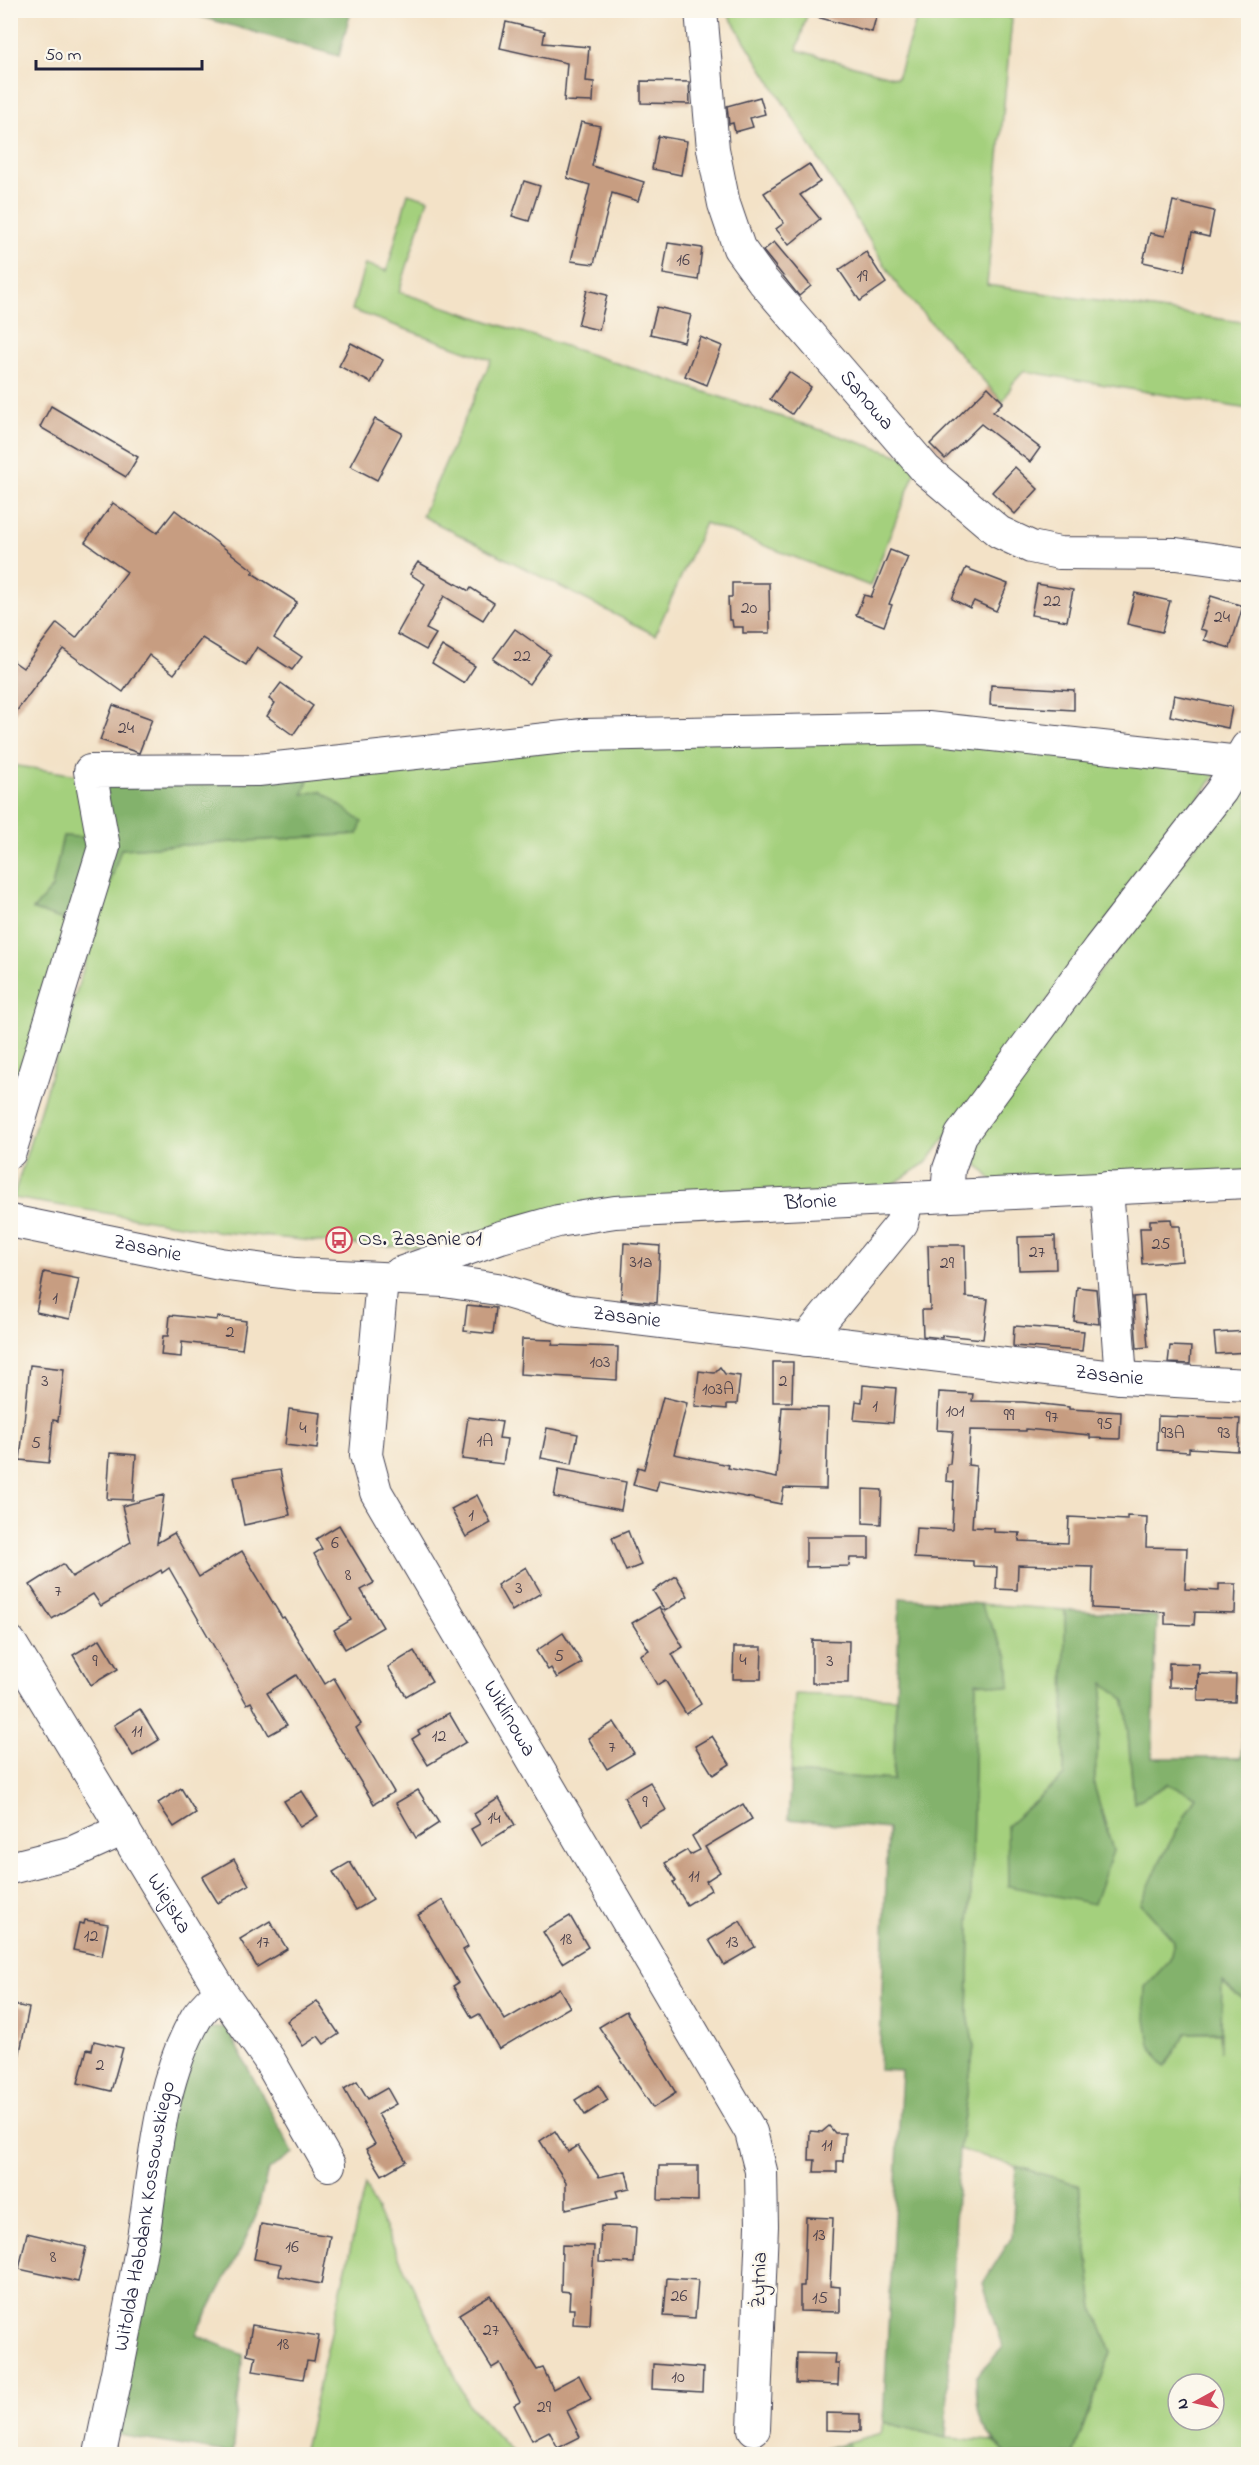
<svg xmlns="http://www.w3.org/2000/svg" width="1259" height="2465" font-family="'Indie Flower',sans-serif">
<rect width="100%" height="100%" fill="#fbf7ec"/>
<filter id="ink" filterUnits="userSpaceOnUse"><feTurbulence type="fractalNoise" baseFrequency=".0167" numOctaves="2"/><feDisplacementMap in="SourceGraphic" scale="12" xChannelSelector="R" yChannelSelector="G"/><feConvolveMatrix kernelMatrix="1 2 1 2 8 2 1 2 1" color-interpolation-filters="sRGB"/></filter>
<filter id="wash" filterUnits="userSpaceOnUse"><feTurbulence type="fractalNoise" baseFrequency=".008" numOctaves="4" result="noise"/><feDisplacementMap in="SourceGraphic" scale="24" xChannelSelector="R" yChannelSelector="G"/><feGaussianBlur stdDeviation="1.35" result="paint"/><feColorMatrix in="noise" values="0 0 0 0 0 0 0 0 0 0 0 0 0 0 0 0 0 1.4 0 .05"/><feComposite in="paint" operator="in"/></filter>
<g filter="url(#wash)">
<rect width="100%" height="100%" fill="#f3e2c7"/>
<g fill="#a4d07d" stroke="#63795c" stroke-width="1.5" fill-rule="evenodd">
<polygon points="726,11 808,11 797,50 897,78 919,11 995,11 1012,19 987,285 1248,323 1248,409 1024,371 1013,383 1003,402 898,286"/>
<polygon points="408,193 428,199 399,292 919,462 870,586 705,523 655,635 422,516 491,360 352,310 365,264 387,271"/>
<polygon points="897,736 1220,769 927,1162 892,1185 430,1248 345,1244 345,1236 333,1236 332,1243 222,1232 13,1198 120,849 358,834 303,794 310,774 587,741"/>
<polygon points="11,765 77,775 94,838 63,836 52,888 34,910 73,923 11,1129"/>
<polygon points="1239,787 1248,789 1248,1172 994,1182 976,1163 979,1132"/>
<path d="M980,1604L1065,1610L1064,1776L1007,1826L1113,1851L1094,1785L1104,1682L1125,1700L1134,1803L1168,1784L1196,1796L1160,1861L1174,1941L1170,1960L1145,1987L1186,2033H1220L1221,2052V1982L1248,2004V2454H1073L1111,2352L1094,2308L1079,2185L959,2149L974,2047L968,2015L976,1682L1010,1686L1008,1657ZM1178,2384H1214V2420H1178Z"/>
<polygon points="1248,1625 1248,1699 1244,1699"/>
<polygon points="795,1694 896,1698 893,1780 791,1773"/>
<polygon points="365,2185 468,2404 514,2454 303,2454"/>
<polygon points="883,2422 946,2438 993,2441 1009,2454 850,2454 849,2442 881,2433"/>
</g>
<g fill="#83b26c" stroke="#526a54" stroke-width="1.5">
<polygon points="180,11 351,10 351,11 339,56"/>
<polygon points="310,774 303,794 321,791 362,822 358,834 121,849 95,930 33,910 52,888 63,836 94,838 100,781"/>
<polygon points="900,1598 980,1604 1008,1657 1010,1687 976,1682 968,2015 974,2047 959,2149 946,2438 883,2422 902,2071 879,2070 888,1829 788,1819 791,1773 893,1780"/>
<polygon points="1065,1610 1157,1616 1152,1758 1241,1758 1244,1699 1248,1699 1248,2004 1222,1982 1221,2032 1186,2033 1165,2067 1150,2045 1144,2006 1145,1987 1170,1960 1174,1941 1141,1904 1160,1861 1196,1796 1168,1784 1134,1803 1125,1700 1104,1683 1094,1785 1113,1851 1094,1904 1008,1886 1007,1826 1064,1776"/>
<polygon points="226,2027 293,2153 268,2170 256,2216 242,2247 196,2335 243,2355 232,2454 112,2434 171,2103 203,2029"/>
<path d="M1016,2166L1079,2185L1094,2308L1111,2352L1073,2454H1009C978,2428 977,2416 976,2377L1003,2347L983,2283L1012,2237Z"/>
<polygon points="849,2442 850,2454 804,2454"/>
</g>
<g id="blocks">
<g fill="#c79d81">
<polygon points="814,10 878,10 872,32 813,16"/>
<polygon points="506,22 545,31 543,43 589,47 586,81 594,82 593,102 564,101 567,63 500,48"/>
<polygon points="641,81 689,82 690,104 641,103"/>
<polygon points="760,97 765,114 750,118 753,127 735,132 733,123 729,124 727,106"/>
<polygon points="581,122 600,126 592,166 644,182 638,201 612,193 594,264 571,261 590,185 567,178"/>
<polygon points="658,136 687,141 681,175 652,169"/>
<polygon points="809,164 820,182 800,195 820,219 789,245 776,229 784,223 764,193"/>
<polygon points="524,181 540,186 529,221 512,216"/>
<polygon points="1173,201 1214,211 1209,237 1192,233 1184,271 1143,262 1150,233 1165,236"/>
<polygon points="774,242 811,286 799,296 763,251"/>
<polygon points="668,243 702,248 698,280 663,274"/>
<polygon points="866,252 886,283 860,301 839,270"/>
<polygon points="587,290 607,295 599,330 578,325"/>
<polygon points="657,307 691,315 684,342 650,334"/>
<polygon points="700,337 722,346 707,385 685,376"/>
<polygon points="351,343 383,360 371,383 339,366"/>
<polygon points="789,372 811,387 792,414 770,399"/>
<polygon points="988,387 1003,402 993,412 1040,448 1030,462 981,424 945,459 930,444"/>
<polygon points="51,406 138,457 126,477 40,427"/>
<polygon points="375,419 402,433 377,480 350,466"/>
<polygon points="1015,467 1038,489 1015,514 992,492"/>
<polygon points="113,503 157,533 175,510 254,571 252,573 297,602 274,638 302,657 292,670 257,647 246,665 202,638 174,674 149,655 123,692 63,649 10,720 10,659 23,668 57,623 76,638 127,572 85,542"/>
<polygon points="890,550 908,557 889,604 892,605 884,626 856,615 864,595 871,597"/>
<polygon points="418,562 469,591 471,588 494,603 483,620 444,596 426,629 436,634 426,650 397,634 425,584 410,574"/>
<polygon points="966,568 1008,584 996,611 974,601 970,608 952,599"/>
<polygon points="732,583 769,583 770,633 743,633 743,627 733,627 732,620 729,620 728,597 732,597"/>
<polygon points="1037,584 1073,590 1067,621 1031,615"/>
<polygon points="1135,593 1170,601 1162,632 1127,624"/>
<polygon points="1211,596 1243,606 1230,648 1204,640 1207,631 1200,629"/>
<polygon points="515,629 550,654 529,684 493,659"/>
<polygon points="442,646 475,666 464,683 432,663"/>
<polygon points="281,683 313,706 293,735 267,716 275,703 269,699"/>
<polygon points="991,685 1074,690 1074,710 990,705"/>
<polygon points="1174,695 1232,707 1228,728 1170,716"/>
<polygon points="113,705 152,719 139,753 100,740"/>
<polygon points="1171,1219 1172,1226 1180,1226 1182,1261 1142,1264 1140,1228 1150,1228 1150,1220"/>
<polygon points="1055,1236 1056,1269 1019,1270 1018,1237"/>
<polygon points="624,1243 660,1246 657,1303 621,1299"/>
<polygon points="928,1245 965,1245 966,1297 988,1299 983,1339 942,1335 942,1338 923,1336 922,1310 930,1310"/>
<polygon points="44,1272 79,1279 70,1319 36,1312"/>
<polygon points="1077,1287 1096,1289 1099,1324 1074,1321"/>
<polygon points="1144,1296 1148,1347 1137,1348 1133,1297"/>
<polygon points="467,1305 496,1308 493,1334 464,1331"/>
<polygon points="170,1315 217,1320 218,1317 246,1321 242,1349 182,1342 181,1357 161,1355 163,1336 168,1336"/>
<polygon points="1014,1326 1084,1331 1082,1351 1013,1346"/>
<polygon points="1248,1331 1248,1352 1216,1354 1214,1333"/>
<polygon points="522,1339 553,1340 552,1345 618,1347 617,1380 520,1374"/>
<polygon points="1170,1346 1191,1347 1190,1364 1168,1363"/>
<polygon points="773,1362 793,1362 792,1402 773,1402"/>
<polygon points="30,1365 64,1369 58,1421 53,1420 49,1463 20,1460"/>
<polygon points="720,1367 725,1374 740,1376 737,1404 727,1404 727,1409 695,1406 699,1371 714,1373"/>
<polygon points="863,1385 896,1388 893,1423 854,1420 856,1401 862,1402"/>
<polygon points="939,1392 973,1394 972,1401 1023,1402 1069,1407 1069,1409 1121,1412 1120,1439 1090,1438 1090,1435 1026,1429 1026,1431 970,1430 968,1465 976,1466 972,1527 994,1528 994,1532 1020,1533 1019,1541 1068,1543 1069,1517 1127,1520 1127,1516 1147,1517 1146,1547 1187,1548 1185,1589 1219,1591 1219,1584 1236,1584 1235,1613 1195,1612 1194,1625 1165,1624 1165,1612 1092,1608 1093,1567 1018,1565 1017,1590 996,1589 997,1567 973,1566 973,1561 914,1558 916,1528 952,1530 954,1482 946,1481 947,1464 950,1464 953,1431 937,1430"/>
<polygon points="663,1397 687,1403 674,1454 729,1465 728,1468 777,1478 782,1407 828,1408 826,1489 784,1488 781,1504 659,1480 656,1491 633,1485 638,1467 644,1469"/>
<polygon points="289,1409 321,1413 317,1449 285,1445"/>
<polygon points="1158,1416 1240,1419 1238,1451 1189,1448 1189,1452 1157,1450"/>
<polygon points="468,1417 502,1422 499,1438 507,1439 503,1464 462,1459"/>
<polygon points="547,1428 578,1434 572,1464 541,1458"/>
<polygon points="110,1453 136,1455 133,1500 107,1499"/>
<polygon points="559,1469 626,1482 621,1510 554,1497"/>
<polygon points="280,1470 290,1515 244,1525 234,1477"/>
<polygon points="863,1489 882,1490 881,1524 863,1523"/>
<polygon points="164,1495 157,1543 174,1533 199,1577 242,1551 282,1618 284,1617 325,1684 334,1678 361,1724 356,1728 394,1792 374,1804 296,1675 267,1693 287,1725 269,1735 251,1702 247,1704 169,1568 162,1573 161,1570 101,1606 93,1594 52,1619 30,1585 63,1564 72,1577 131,1542 122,1506"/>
<polygon points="477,1495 491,1523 466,1537 451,1509"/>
<polygon points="339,1525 374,1583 361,1590 383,1627 345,1649 334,1630 351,1620 314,1554 322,1549 316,1539"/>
<polygon points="628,1531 641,1565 626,1571 612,1538"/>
<polygon points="806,1537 869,1537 869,1558 850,1558 849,1566 806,1567"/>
<polygon points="526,1567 541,1593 512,1611 497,1585"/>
<polygon points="676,1576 688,1596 665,1611 653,1591"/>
<polygon points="659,1607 683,1647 672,1654 701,1704 686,1714 665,1680 657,1685 640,1655 649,1650 632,1623"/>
<polygon points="563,1633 582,1663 557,1678 551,1668 548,1670 536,1651"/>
<polygon points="100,1639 118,1669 91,1685 73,1655"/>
<polygon points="812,1640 849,1641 848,1683 812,1683"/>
<polygon points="734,1647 762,1647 761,1679 733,1679"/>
<polygon points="414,1651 432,1681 406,1696 388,1667"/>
<polygon points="1169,1663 1199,1664 1198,1688 1169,1687"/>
<polygon points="1198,1674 1236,1675 1235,1702 1198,1701"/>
<polygon points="140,1709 159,1740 133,1756 114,1725"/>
<polygon points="449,1713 466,1742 428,1765 412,1739 420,1734 418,1731"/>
<polygon points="614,1722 634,1753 607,1769 588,1738"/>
<polygon points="712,1736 730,1764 713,1775 695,1746"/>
<polygon points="650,1782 666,1810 639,1825 624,1797"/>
<polygon points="181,1788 196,1813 174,1827 158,1803"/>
<polygon points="418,1790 439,1823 416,1838 396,1803"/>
<polygon points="302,1791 318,1816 300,1827 284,1801"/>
<polygon points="499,1798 515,1825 481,1846 471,1829 480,1824 474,1814"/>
<polygon points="743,1804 752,1819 705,1847 720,1872 706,1881 711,1890 687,1905 673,1882 676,1881 665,1863 687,1850 690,1855 700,1850 692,1836"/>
<polygon points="234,1859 249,1885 218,1903 202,1877"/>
<polygon points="350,1862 373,1900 356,1910 333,1872"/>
<polygon points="443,1900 468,1947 463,1950 505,2020 559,1988 570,2007 499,2049 479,2014 472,2018 453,1986 458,1983 418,1915"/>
<polygon points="570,1916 588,1947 562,1963 543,1932"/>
<polygon points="85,1920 108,1924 102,1956 73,1950 79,1923 84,1924"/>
<polygon points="270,1921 287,1949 257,1967 240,1939"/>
<polygon points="740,1921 755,1947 724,1965 709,1940"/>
<polygon points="317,2001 339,2034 324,2044 318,2036 303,2046 287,2021"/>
<polygon points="10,2004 29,2008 19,2057 10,2057"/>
<polygon points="626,2011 676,2093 653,2108 599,2027"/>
<polygon points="94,2041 123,2048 111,2091 78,2083 87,2049 92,2050"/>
<polygon points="357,2081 368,2099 387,2088 396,2104 378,2114 406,2161 382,2175 366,2149 375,2144 344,2089"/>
<polygon points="599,2085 608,2100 585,2115 575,2100"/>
<polygon points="829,2126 835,2133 845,2133 843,2161 837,2161 837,2172 814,2172 815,2160 809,2160 810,2131 822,2132"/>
<polygon points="555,2131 568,2152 578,2146 599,2177 626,2171 630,2188 616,2191 618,2197 566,2209 566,2182 540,2141"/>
<polygon points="659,2166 698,2166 698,2201 658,2200"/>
<polygon points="806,2217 833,2218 830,2286 840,2287 840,2312 800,2311 800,2286 804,2286"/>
<polygon points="261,2224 330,2236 321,2284 279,2276 281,2264 254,2259"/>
<polygon points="601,2226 636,2227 634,2263 599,2262"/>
<polygon points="27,2233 86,2247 78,2282 19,2269"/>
<polygon points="562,2245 594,2246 590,2325 573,2324 574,2309 569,2309 570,2292 561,2291"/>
<polygon points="667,2278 698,2280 695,2318 664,2316"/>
<polygon points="490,2295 537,2370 543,2368 553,2389 579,2375 591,2399 567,2411 580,2437 558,2448 549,2431 532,2440 514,2405 520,2402 500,2363 492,2368 459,2314"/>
<polygon points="252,2325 319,2336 314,2362 307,2361 303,2379 253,2371 256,2356 247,2354"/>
<polygon points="797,2353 836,2354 835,2363 839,2363 838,2385 796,2383"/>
<polygon points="653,2364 703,2368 702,2392 652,2389"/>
<polygon points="826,2413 860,2414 860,2431 826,2430"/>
</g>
</g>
</g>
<g filter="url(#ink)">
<use href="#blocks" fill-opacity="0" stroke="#413f50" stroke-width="1.5"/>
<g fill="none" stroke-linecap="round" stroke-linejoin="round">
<g stroke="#413f50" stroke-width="34">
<g id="minor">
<path id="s1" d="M701,10L713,149L724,204L739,248L763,281L926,470L999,532L1031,547L1059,553L1176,554L1248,564"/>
<polyline points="10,1152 104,847 90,771 258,770 583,735 928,728 1240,762"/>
<polyline points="1107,1188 1121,1378"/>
<polyline points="947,1196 949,1169 961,1135 1099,948 1221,791 1247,747"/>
<path id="s2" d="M10,1221L220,1264L296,1274L444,1281L497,1289L571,1311L1121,1378L1248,1385"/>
<path id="s3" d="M400,1273L501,1237L558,1221L615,1212L1248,1182"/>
<path id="s4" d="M382,1280L366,1455L376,1492L751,2132L761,2171L762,2226L754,2429"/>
<polyline points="806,1340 902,1223 907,1198"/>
<path id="s5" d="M10,1642L221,1991L268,2058L329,2165"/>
<polyline points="10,1868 73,1852 124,1829"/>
<path id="s6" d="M100,2454C115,2384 129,2314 142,2244C155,2168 157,2086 196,2018C202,2008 213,1999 221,1991"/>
</g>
</g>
<use href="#minor" stroke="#fff" stroke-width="32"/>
</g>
</g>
<defs>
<g id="bus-ring" transform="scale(1.35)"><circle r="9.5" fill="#fbf7ec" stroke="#d1495b" stroke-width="1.5"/><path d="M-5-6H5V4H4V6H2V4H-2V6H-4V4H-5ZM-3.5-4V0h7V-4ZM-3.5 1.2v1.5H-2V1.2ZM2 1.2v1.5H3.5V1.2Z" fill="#d1495b"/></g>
</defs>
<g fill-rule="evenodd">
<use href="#bus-ring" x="339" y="1240"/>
</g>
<g text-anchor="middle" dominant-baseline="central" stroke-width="5" stroke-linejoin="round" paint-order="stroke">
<g font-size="18" fill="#4b414c">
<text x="683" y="261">16</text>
<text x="862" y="277">19</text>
<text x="1052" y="602">22</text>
<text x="749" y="609">20</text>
<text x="1222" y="618">24</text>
<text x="522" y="657">22</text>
<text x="126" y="729">24</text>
<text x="1161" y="1245">25</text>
<text x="1037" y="1253">27</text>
<text x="641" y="1263">31a</text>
<text x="947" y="1264">29</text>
<text x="55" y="1299">1</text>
<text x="230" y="1333">2</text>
<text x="600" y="1363">103</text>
<text x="45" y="1382">3</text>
<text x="783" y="1382">2</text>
<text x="718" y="1390">103A</text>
<text x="875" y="1407">1</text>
<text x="955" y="1412">101</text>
<text x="1009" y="1416">99</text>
<text x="1052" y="1418">97</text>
<text x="1105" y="1425">95</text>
<text x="303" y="1429">4</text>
<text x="1173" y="1434">93A</text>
<text x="1224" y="1434">93</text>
<text x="485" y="1442">1A</text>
<text x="36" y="1444">5</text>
<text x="471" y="1516">1</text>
<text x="335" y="1544">6</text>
<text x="348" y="1576">8</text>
<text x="519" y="1589">3</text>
<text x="58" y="1592">7</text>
<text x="559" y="1657">5</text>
<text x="743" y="1661">4</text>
<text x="95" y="1662">9</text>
<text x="830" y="1662">3</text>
<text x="137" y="1732">11</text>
<text x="439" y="1737">12</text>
<text x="612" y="1748">7</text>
<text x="645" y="1803">9</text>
<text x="494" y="1819">14</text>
<text x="694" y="1877">11</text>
<text x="91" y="1937">12</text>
<text x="566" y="1940">18</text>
<text x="263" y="1943">17</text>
<text x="732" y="1943">13</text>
<text x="100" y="2066">2</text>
<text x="827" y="2146">11</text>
<text x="819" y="2236">13</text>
<text x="292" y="2248">16</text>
<text x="53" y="2258">8</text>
<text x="679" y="2297">26</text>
<text x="820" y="2299">15</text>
<text x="491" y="2331">27</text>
<text x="283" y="2345">18</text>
<text x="678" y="2378">10</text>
<text x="544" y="2408">29</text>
</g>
<g font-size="21" fill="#22223b" stroke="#fbf7ec">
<text stroke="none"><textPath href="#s1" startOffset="441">Sanowa</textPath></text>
<text stroke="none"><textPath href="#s3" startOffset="420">Błonie</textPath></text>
<text stroke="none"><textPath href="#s2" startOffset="140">Zasanie</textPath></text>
<text stroke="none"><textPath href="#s2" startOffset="626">Zasanie</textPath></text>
<text stroke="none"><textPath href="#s2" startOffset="1112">Zasanie</textPath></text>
<text stroke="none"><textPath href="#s4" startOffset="477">Wiklinowa</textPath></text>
<text stroke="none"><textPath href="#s5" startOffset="306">Wiejska</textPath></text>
<text stroke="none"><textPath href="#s6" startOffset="242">Witolda Habdank Kossowskiego</textPath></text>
<text transform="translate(760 2280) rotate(-88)">Żytnia</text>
</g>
<g font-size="21" fill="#22223b" stroke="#fbf7ec" text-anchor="start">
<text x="358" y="1240">Os. Zasanie 01</text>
</g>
</g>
<rect width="1259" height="2465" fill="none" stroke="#fbf7ec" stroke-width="36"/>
<g transform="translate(1196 2402) rotate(262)"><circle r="28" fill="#fbf7ec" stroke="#a4a2a5" stroke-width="1.5"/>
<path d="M0-4.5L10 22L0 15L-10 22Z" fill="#d1495b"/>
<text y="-9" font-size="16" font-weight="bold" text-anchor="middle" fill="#22223b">N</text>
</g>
<path d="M36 60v9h166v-9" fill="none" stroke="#22223b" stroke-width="3"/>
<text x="45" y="60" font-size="18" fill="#22223b" stroke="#fbf7ec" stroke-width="4.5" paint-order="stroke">50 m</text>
</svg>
